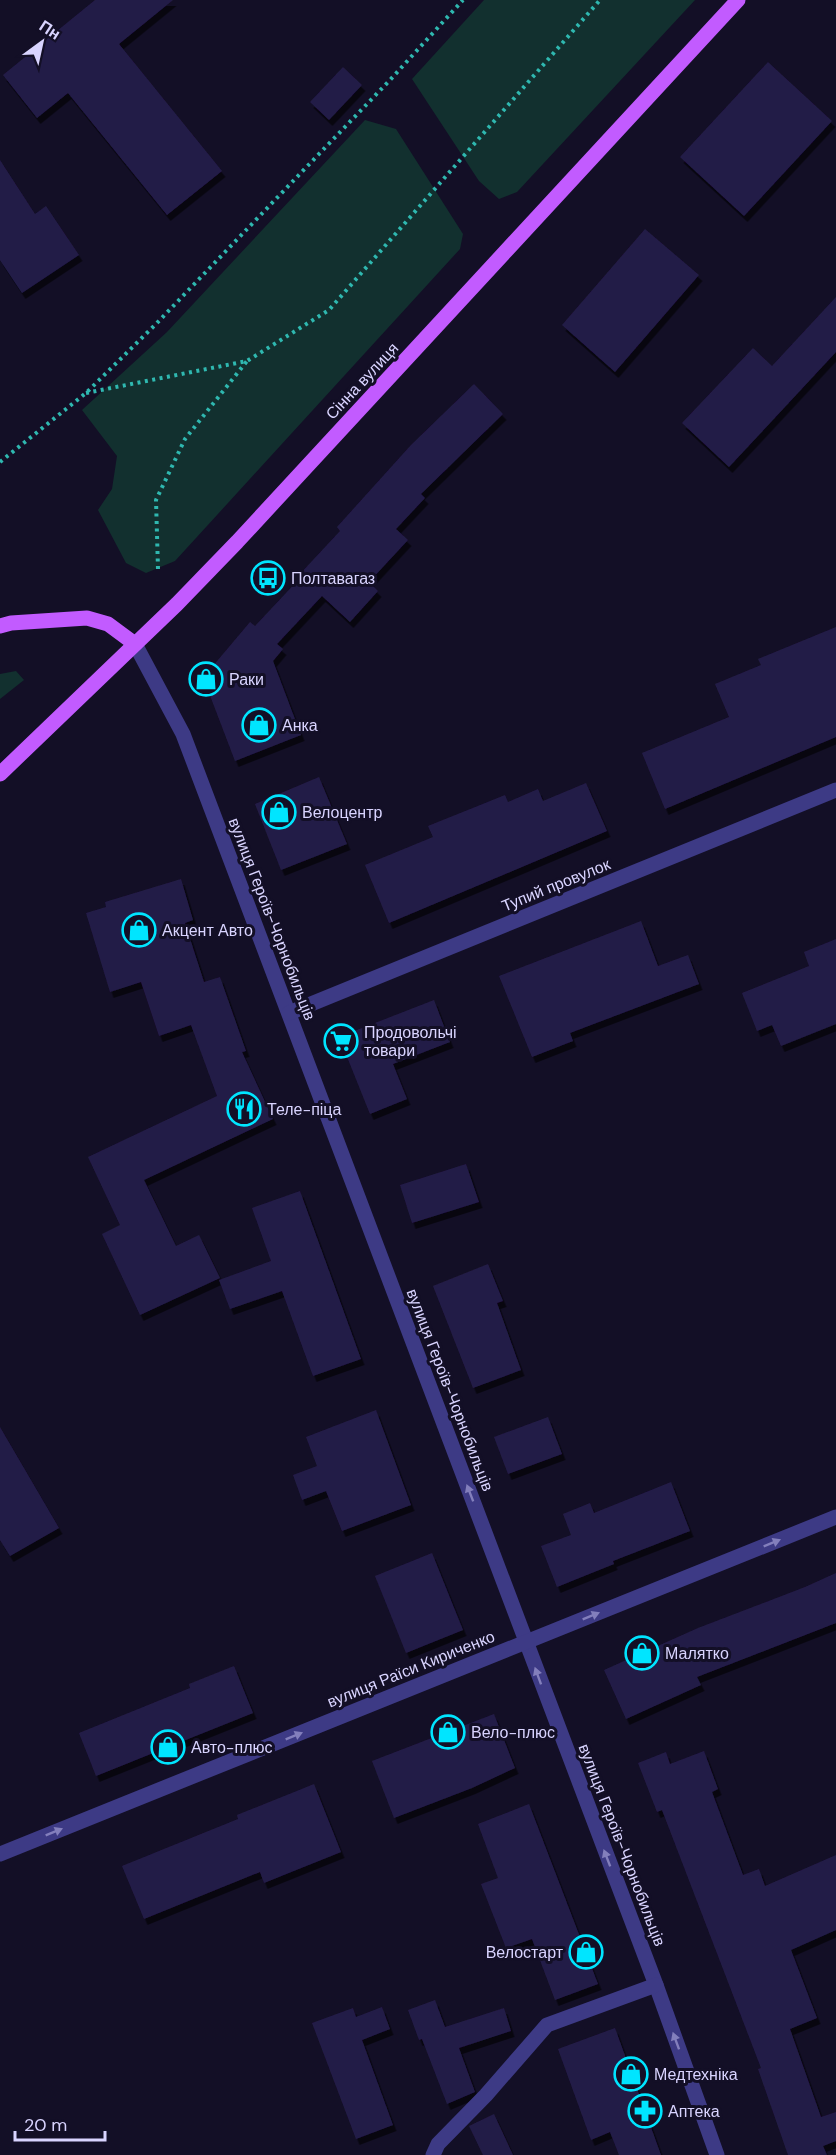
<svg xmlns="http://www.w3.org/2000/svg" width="836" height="2155" font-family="'DM Sans',sans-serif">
<defs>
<filter id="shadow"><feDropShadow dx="3.5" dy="6" stdDeviation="0" flood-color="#0009"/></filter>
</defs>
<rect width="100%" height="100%" fill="#130f26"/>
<g fill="#12302f">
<polygon points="484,0 695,0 517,192 499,199 479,181 412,79"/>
<polygon points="365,120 396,129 463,234 460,249 175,561 146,573 126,563 98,510 112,489 117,456 82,410 167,332"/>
<polygon points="16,671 24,680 0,699 0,674"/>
</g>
<g fill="#241b47" filter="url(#shadow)">
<polygon points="95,0 173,0 119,44 222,171 167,215 68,93 37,118 3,75"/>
<polygon points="768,62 832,121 744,216 680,157"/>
<polygon points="343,67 362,85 329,120 310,102"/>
<polygon points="0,160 35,214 46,206 79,255 22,293 0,260"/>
<polygon points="645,229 699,275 615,372 562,325"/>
<polygon points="836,297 836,352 729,467 682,423 753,348 772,366"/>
<polygon points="474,384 503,414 421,494 425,498 396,529 408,540 369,582 378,591 350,622 322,596 277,644 283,649 273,661 301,735 235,761 206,685 207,673 250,622 255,626 301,577 299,575 340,531 337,527 411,445"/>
<polygon points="836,627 836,737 665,809 642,753 729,717 715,684 761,665 758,659"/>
<polygon points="319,777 347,844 281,870 255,804"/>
<polygon points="586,783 607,831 389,923 365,865 433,837 428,826 505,795 508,802 538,789 543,801"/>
<polygon points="181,879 193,920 185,923 204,982 220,977 246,1051 242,1052 273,1119 144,1180 176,1246 199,1235 220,1278 140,1315 102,1234 120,1225 88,1157 217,1096 191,1025 159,1036 141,982 110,992 86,913 106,907 105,902"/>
<polygon points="641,921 658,966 688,955 699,984 570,1033 573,1041 532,1057 499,976"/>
<polygon points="836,939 836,1024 781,1046 772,1025 757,1031 742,993 809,966 804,952"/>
<polygon points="434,1000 450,1042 393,1064 407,1099 370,1114 339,1037"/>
<polygon points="466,1164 479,1202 412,1223 400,1185"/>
<polygon points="300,1191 361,1359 313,1376 282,1291 230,1309 219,1280 271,1261 252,1208"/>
<polygon points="488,1264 503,1301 497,1303 521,1370 473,1388 433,1286"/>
<polygon points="376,1410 411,1505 342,1531 326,1491 302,1500 293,1475 317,1466 306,1437"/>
<polygon points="548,1417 562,1454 508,1474 494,1437"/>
<polygon points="0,1427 59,1528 10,1556 0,1540"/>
<polygon points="671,1482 690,1531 613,1561 614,1564 557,1587 541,1546 571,1535 563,1514 590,1503 594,1513"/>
<polygon points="432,1553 463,1630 406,1653 375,1576"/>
<polygon points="836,1573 836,1623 697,1677 701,1685 626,1719 604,1670 698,1628 805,1587"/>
<polygon points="234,1666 253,1713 96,1776 79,1733 190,1688 189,1684"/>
<polygon points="494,1714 515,1768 472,1788 394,1818 372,1761"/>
<polygon points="704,1751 718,1789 712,1792 743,1875 759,1869 765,1886 836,1855 836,1930 791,1950 817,2018 790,2029 821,2117 836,2112 836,2141 823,2146 827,2155 788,2155 758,2069 761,2068 662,1810 657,1812 638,1763 666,1752 670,1764"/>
<polygon points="314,1784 341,1852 264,1883 260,1872 144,1919 122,1866 238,1819 237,1815"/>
<polygon points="529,1804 598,1984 555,2000 532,1939 506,1948 481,1884 498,1878 478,1824"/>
<polygon points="435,2000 445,2027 504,2008 511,2031 459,2048 475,2092 447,2104 422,2039 419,2040 408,2010"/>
<polygon points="382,2007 390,2029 362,2040 393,2125 356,2139 312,2023 353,2008 356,2017"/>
<polygon points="615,2028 648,2119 661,2155 619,2155 610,2132 591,2140 558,2049"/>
<polygon points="494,2114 513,2155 483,2155 469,2126"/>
</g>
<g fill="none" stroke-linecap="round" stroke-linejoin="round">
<g stroke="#2fb8b0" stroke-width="4" stroke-dasharray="3 4.5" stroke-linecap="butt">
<polyline points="86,393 247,361 329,310 600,0"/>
<polyline points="0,462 86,393 156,324 390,80 463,0"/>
<polyline points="158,569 156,500 185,439 247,361"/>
</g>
<g stroke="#3d3a85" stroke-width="15">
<polyline points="135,644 183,734 656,1985 717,2155"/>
<polyline points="289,1013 836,790"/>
<polyline points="0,1854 836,1517"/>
<polyline points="433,2155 438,2144 486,2095 547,2025 656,1985"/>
</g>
<g stroke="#c25bff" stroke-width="15">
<polyline points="0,626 11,623 87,618 108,624 135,644"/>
<polyline points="0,774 177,604 237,542 738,0"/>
</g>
</g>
<defs><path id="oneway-solid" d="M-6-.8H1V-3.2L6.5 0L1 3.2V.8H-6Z" transform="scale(1.5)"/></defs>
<g fill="#837fbc">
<use href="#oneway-solid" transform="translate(470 1493) rotate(-111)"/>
<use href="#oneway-solid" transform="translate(772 1543) rotate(-22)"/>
<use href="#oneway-solid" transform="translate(591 1616) rotate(-22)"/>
<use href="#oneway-solid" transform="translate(538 1676) rotate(-110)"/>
<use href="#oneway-solid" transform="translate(294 1736) rotate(-22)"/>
<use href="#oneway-solid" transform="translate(54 1832) rotate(-22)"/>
<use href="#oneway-solid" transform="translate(607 1858) rotate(-111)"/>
<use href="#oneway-solid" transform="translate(676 2041) rotate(-110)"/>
</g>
<defs>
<g id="bus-ring" transform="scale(1.725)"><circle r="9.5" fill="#130f26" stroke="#00e5ff" stroke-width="1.5"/><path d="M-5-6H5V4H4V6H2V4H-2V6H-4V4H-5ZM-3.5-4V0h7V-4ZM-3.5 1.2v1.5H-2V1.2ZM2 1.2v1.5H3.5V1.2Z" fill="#00e5ff"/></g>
<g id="shop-ring" transform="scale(1.725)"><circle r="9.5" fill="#130f26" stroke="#00e5ff" stroke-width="1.5"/><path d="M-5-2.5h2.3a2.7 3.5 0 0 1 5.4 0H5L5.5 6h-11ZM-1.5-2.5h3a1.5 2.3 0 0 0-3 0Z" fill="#00e5ff"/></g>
<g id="supermarket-ring" transform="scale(1.725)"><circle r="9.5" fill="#130f26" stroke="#00e5ff" stroke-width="1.5"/><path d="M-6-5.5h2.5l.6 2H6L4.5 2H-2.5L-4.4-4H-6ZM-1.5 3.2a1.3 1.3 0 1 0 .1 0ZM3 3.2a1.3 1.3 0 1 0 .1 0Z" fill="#00e5ff"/></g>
<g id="restaurant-ring" transform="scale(1.725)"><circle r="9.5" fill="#130f26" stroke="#00e5ff" stroke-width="1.5"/><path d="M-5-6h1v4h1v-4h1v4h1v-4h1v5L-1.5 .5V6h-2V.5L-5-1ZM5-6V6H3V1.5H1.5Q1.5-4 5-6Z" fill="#00e5ff"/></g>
<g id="pharmacy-ring" transform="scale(1.725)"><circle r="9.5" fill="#130f26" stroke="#00e5ff" stroke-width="1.5"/><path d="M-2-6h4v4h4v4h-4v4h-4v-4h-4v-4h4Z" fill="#00e5ff"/></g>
</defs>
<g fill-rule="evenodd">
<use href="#bus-ring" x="268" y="578"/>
<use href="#shop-ring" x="206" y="679"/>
<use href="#shop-ring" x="259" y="725"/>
<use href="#shop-ring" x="279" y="812"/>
<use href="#shop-ring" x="139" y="930"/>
<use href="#supermarket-ring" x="341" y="1041"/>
<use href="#restaurant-ring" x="244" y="1109"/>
<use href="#shop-ring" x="642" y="1653"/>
<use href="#shop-ring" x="448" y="1732"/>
<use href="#shop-ring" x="168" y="1747"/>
<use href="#shop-ring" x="586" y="1952"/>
<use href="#shop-ring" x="631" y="2074"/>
<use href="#pharmacy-ring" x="645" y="2111"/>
</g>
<g text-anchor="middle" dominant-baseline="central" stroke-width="6" stroke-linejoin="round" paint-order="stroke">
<g font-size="16" fill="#d9d4ff" stroke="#130f26">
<text transform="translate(362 381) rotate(-47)">Сінна вулиця</text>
<text transform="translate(556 885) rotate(-22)">Тупий провулок</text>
<text transform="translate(272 919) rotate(69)">вулиця Героїв-Чорнобильців</text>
<text transform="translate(450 1390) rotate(69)">вулиця Героїв-Чорнобильців</text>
<text transform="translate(411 1669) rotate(-22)">вулиця Раїси Кириченко</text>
<text transform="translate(622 1845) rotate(69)">вулиця Героїв-Чорнобильців</text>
</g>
<g font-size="16" fill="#d9d4ff" stroke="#130f26" text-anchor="start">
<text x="291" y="578">Полтавагаз</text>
<text x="229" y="679">Раки</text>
<text x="282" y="725">Анка</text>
<text x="302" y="812">Велоцентр</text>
<text x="162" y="930">Акцент Авто</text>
<text x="364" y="1032">Продовольчі<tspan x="364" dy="18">товари</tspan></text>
<text x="267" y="1109">Теле-піца</text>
<text x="665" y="1653">Малятко</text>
<text x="471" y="1732">Вело-плюс</text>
<text x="191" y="1747">Авто-плюс</text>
<text x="563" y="1952" text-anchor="end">Велостарт</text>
<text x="654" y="2074">Медтехніка</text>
<text x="668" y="2111">Аптека</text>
</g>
</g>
<g transform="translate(42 42) rotate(33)" stroke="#130f26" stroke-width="4.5" paint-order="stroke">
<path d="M0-4.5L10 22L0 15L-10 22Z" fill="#d9d4ff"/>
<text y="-9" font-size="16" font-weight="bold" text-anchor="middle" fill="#d9d4ff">Пн</text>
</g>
<path d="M15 2131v9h90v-9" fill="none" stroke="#d9d4ff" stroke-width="3"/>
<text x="24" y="2131" font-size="18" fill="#d9d4ff" stroke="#130f26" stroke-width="4.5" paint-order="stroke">20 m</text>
</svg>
